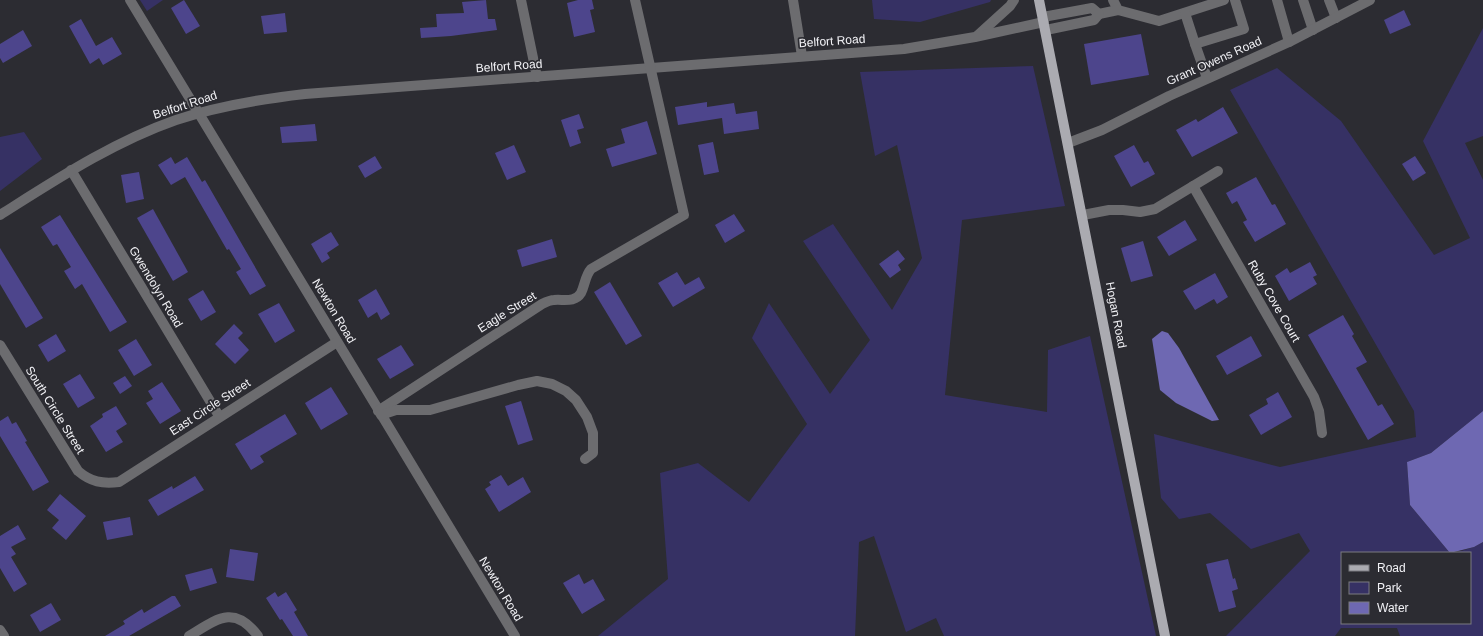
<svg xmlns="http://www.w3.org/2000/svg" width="1483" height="636" font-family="Helvetica,sans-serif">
<rect width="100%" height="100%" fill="#2c2c32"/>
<g fill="#363164">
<polygon points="140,0 163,0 147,11"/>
<polygon points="872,0 991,0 990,2 920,22 874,19"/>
<polygon points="1483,28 1483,136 1465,143 1483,180 1483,411 1431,453 1407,462 1410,505 1450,553 1342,553 1342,623 1470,623 1470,553 1454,553 1474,547 1483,542 1483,636 1400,636 1397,628 1341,628 1335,636 1226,636 1310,551 1299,533 1251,549 1210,513 1179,519 1161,498 1154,434 1280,467 1416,437 1414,411 1230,90 1277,68 1341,121 1434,255 1470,238 1423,141"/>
<polygon points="1033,66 1065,206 962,220 945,395 1047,412 1048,350 1090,336 1156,636 944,636 936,618 906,632 874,536 859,542 855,636 598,636 668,579 660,473 698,463 749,502 807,424 752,338 769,303 830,394 870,340 803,241 833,224 892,310 922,258 897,145 875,156 860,72"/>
<polygon points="24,132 42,159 0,191 0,137"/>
</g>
<g fill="#6e68b2">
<polygon points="1162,331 1168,333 1179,348 1219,420 1212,421 1176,403 1160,390 1152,339"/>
<polygon points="1483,411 1483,542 1474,547 1450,553 1410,505 1407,462 1431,453"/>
</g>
<g fill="#4d458c">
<polygon points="184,0 200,26 186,34 171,8"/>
<polygon points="486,0 488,19 495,19 497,30 451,36 421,38 420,28 437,27 436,14 464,13 462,2"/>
<polygon points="578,0 592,0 594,9 590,10 595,32 574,37 567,3"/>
<polygon points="1404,10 1411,25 1390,34 1384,20"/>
<polygon points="285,13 287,32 264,34 261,16"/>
<polygon points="81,19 96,46 112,37 122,54 103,65 99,58 90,64 69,26"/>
<polygon points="23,30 32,46 3,63 0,58 0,44"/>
<polygon points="1141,34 1149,75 1091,85 1084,44"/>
<polygon points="707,102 707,107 734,103 736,114 757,111 759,129 724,134 722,118 678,125 675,107"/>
<polygon points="1223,107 1238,133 1192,157 1176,130 1196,119 1198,122"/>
<polygon points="579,114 584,128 577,130 581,143 570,147 561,120"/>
<polygon points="647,121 657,154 612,167 606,149 625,143 621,129"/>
<polygon points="315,124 317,141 282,143 280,127"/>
<polygon points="713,142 719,172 704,175 698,145"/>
<polygon points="514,145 526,172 507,180 495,153"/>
<polygon points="1134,145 1144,163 1148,161 1155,174 1131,187 1114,156"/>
<polygon points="375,156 382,168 365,178 358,166"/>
<polygon points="1415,156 1426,173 1413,181 1402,164"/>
<polygon points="171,157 175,164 187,157 202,182 205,180 266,286 250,295 236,272 241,269 229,249 227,250 185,177 171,185 158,165"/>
<polygon points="139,172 144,199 126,203 121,175"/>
<polygon points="1256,177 1272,205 1275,204 1286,224 1255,242 1243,222 1247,220 1237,201 1232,204 1226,193"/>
<polygon points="153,209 188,272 173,281 137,218"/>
<polygon points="734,214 745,231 725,243 715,225"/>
<polygon points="60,215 127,322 110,332 82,284 75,289 64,271 71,267 57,244 53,246 41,227"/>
<polygon points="1185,220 1197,240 1169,256 1157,237"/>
<polygon points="331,232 339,245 327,253 330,258 322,263 311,244"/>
<polygon points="552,239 557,257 522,267 517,250"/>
<polygon points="1143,241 1153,276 1131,282 1121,248"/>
<polygon points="0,248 43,318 26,328 0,284"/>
<polygon points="898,250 905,259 898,265 901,270 890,278 879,264"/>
<polygon points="1310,262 1317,275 1313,277 1317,284 1289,301 1275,276 1287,268 1290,273"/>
<polygon points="677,272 685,285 699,277 705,288 673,307 658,283"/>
<polygon points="1215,273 1228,297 1217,304 1214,299 1195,310 1183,291"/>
<polygon points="610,282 642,336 626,345 594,292"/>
<polygon points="376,289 390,314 381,320 377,312 368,318 358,300"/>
<polygon points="203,290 216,312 201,321 188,299"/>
<polygon points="279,303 295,331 275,343 258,314"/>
<polygon points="1343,315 1354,334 1352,336 1367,362 1356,368 1378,406 1382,404 1394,424 1368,440 1308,335"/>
<polygon points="234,324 243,333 238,338 249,350 235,364 215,344"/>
<polygon points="56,334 66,351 48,362 38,345"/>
<polygon points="1251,336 1262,356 1227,375 1216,356"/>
<polygon points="136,339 152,365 134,376 118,350"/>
<polygon points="401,345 414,365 390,379 377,359"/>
<polygon points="80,374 95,398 78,408 63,384"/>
<polygon points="125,376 132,386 120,394 113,383"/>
<polygon points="162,382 181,411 160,424 146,403 153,399 148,391"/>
<polygon points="331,387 348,414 321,430 305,403"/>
<polygon points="1278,392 1292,417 1261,435 1249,415 1268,404 1266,399"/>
<polygon points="521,401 533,440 518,445 505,406"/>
<polygon points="116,406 127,424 116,431 123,442 106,452 90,426 103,417 102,414"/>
<polygon points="285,414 297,434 260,456 264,462 251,470 235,444"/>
<polygon points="8,416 12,424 16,422 27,441 25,442 49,482 33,491 0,436 0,421"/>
<polygon points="501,475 508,486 523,477 531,492 499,512 485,489 491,485 489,482"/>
<polygon points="195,476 204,490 158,516 148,500 172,486 173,489"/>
<polygon points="60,494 86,516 66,540 52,528 59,520 47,510"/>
<polygon points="130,517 133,535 107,540 103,522"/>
<polygon points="18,525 26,539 11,547 16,554 11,557 27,584 14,592 0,568 0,536"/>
<polygon points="230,549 258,553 254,581 226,577"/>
<polygon points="1228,559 1233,579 1235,578 1238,589 1232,591 1236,607 1219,612 1206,564"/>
<polygon points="212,568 217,583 190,591 185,575"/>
<polygon points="579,574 584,584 593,579 605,600 582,614 563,583"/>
<polygon points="275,592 278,597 286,592 297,610 294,612 308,636 293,636 282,619 280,620 266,598"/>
<polygon points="172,596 175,596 181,606 129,636 105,636 125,624 123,621 142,609 144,613"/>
<polygon points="51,603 61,620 40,632 30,615"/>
</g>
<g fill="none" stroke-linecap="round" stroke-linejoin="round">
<g stroke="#6c6c6f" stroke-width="10">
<path d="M130,0C259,211 387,424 515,636"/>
<polyline points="521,0 537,77"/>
<polyline points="793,0 802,56"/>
<polyline points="1113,0 1118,10 1159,21 1224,0"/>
<polyline points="1277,0 1289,42"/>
<polyline points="1303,0 1313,30"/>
<polyline points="1329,0 1336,18"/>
<polyline points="1185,13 1195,44"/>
<polyline points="1099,14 1118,10"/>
<polyline points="1043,17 1092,8 1099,14 1094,20 1046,30"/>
<polyline points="977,36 1010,6 1014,0"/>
<polyline points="1207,78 1195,44 1244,29 1235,0"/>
<polyline points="1068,143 1102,130 1169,96 1289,42 1370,0"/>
<polyline points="71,170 219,416"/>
<polyline points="1193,186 1314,397 1319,411 1322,433"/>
<path d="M0,215C57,179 113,142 176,120C218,106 261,99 305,94L904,49L975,37L1044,22"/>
<polyline points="1083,215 1109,210 1123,210 1140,212 1155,209 1218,171"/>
<path d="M0,345L78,471C91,482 102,484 119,482L337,342"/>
<path d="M378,411L542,304C546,302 550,300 554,300C563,299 575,303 581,293C585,285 585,276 591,269L684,215L635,0"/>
<polyline points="381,415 396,410 430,410 518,385 537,381 552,384 566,391 576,400 587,417 593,433 593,453 585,459"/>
<polyline points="0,630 4,636"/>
<path d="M189,636C217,619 234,604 258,636"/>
</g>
<polyline stroke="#ababb1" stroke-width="10" points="1039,0 1165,636"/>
</g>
<g text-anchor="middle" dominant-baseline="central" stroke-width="3.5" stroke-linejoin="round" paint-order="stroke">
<g font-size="12" fill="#f2f2f6" stroke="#2c2c32">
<text transform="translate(832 41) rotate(-4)">Belfort Road</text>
<text transform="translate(1214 61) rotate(-24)">Grant Owens Road</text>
<text transform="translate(509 66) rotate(-4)">Belfort Road</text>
<text transform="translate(185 105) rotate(-18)">Belfort Road</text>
<text transform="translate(156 287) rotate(59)">Gwendolyn Road</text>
<text transform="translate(1274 301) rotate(60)">Ruby Cove Court</text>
<text transform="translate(334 311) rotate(59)">Newton Road</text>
<text transform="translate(507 312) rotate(-32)">Eagle Street</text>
<text transform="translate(1116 315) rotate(79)">Hogan Road</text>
<text transform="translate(210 407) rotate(-33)">East Circle Street</text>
<text transform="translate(55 410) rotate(58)">South Circle Street</text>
<text transform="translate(501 589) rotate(59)">Newton Road</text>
</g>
</g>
<rect x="1341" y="552" width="130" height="72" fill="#2c2c32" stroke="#7b7b80"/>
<rect x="1349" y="565" width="20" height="6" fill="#ababb1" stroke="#7b7b80"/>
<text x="1377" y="572" font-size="12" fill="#f2f2f6">Road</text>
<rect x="1349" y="582" width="20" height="12" fill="#363164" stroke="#7b7b80"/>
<text x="1377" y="592" font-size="12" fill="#f2f2f6">Park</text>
<rect x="1349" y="602" width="20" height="12" fill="#6e68b2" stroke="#7b7b80"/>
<text x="1377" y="612" font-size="12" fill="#f2f2f6">Water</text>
</svg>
